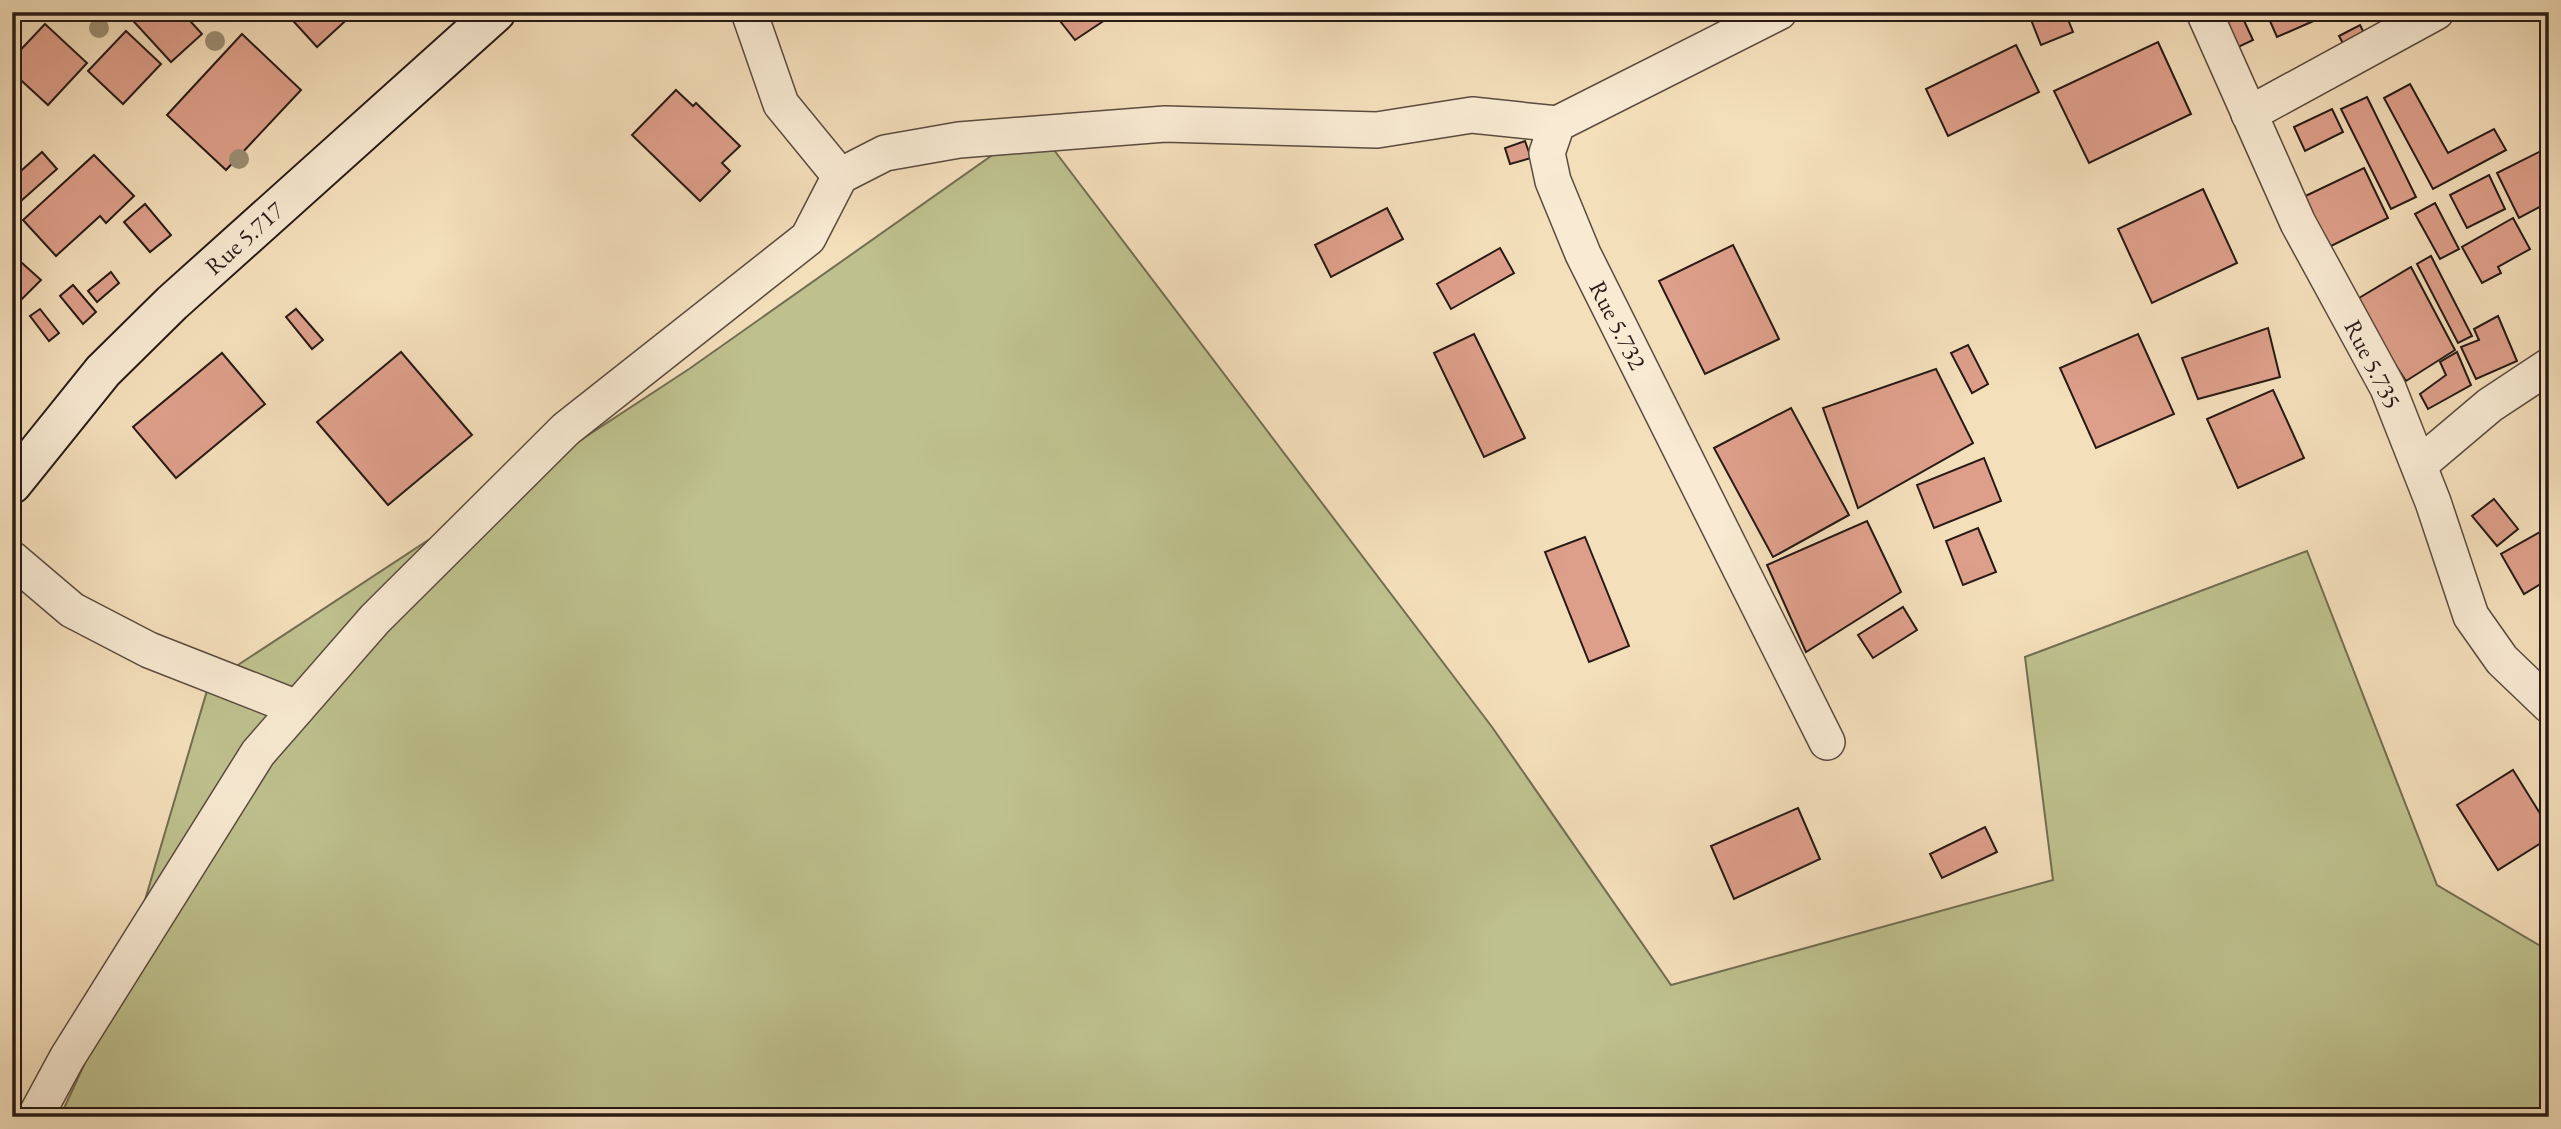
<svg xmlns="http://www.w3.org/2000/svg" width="2561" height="1129" font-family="'EB Garamond',serif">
<rect width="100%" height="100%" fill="#f4dfbb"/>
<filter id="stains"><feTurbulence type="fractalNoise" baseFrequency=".00286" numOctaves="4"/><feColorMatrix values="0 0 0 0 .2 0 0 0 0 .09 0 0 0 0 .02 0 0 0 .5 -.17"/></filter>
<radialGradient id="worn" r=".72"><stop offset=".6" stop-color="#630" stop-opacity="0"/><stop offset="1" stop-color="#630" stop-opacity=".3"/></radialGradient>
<polygon fill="#bec18e" stroke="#726e52" stroke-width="2" points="1035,125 1492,727 1671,985 2053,880 2025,657 2307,551 2437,885 2549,951 2549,1117 60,1117 118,991 209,684 689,369"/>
<g fill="#de9f8a" stroke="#271a16" stroke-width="2">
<polygon points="125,12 182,12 202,34 171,62"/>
<polygon points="285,12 355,12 317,47"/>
<polygon points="1053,12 1117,12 1075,40"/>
<polygon points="2028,12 2065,12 2073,32 2041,45"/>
<polygon points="2218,12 2240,12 2253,40 2232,50"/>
<polygon points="2266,12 2334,12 2277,37"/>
<polygon points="45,24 87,63 48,105 12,72 12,59"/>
<polygon points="2360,25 2367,39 2346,49 2339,36"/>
<polygon points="126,31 161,64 123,104 88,71"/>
<polygon points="242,34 301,90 226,170 167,115"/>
<polygon points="2158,42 2191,114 2089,163 2054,91"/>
<polygon points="2016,45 2039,92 1948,136 1926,89"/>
<polygon points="2410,84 2448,153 2494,129 2506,150 2433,189 2384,98"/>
<polygon points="676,90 693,106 696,103 740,146 722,163 730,171 700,201 632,135"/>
<polygon points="2367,97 2416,197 2391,209 2341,109"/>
<polygon points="2332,109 2343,132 2305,151 2294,127"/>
<polygon points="1525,141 1531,158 1510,164 1505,148"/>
<polygon points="2549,147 2549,202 2519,218 2497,173"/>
<polygon points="42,152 57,169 12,209 12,179"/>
<polygon points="94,155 134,196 106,223 100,216 56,256 23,220"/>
<polygon points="2364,168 2388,218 2321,251 2297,200"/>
<polygon points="2489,175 2505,209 2467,228 2450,195"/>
<polygon points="2203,189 2237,263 2152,303 2118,229"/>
<polygon points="2435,203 2459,249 2440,259 2415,214"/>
<polygon points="145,204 171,235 150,252 124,222"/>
<polygon points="1387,208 1403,239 1331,277 1315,245"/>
<polygon points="2513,218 2530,249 2498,267 2501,273 2482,283 2462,247"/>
<polygon points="1733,245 1779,339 1705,374 1659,281"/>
<polygon points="1500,248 1514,273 1451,309 1437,284"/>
<polygon points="12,254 41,280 18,303 12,298"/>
<polygon points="2431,256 2472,336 2458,343 2417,264"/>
<polygon points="2411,267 2455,350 2406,381 2354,301"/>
<polygon points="111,272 119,283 97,302 88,291"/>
<polygon points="73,285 96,312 83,324 60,296"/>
<polygon points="40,309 59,333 49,341 30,316"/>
<polygon points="296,309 323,340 312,349 286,317"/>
<polygon points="2498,316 2517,361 2476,379 2461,347 2479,340 2474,329"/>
<polygon points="2268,328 2280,377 2198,399 2182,358"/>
<polygon points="1474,334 1525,438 1484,457 1434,353"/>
<polygon points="2138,334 2174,414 2096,448 2060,368"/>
<polygon points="1968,345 1988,384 1972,393 1951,353"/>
<polygon points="401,352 472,435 388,505 317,422"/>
<polygon points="2457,352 2471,385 2428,409 2420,394 2446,375 2440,362"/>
<polygon points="222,353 265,404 176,478 133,427"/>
<polygon points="1936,369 1973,443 1858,508 1823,408"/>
<polygon points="2273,390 2304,458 2238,488 2207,419"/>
<polygon points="1791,408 1849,515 1773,557 1714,448"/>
<polygon points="1984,458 2001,501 1934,528 1917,485"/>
<polygon points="2494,499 2518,529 2497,546 2472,516"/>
<polygon points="1867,521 1901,592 1806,652 1767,565"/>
<polygon points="2549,527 2549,579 2524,594 2501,554"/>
<polygon points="1978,528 1996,572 1963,585 1946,541"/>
<polygon points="1585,537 1629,646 1589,662 1545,552"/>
<polygon points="1903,607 1917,630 1873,658 1858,635"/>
<polygon points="2513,770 2549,828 2549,838 2498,870 2457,805"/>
<polygon points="1798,808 1820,859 1734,899 1711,846"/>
<polygon points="1985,827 1997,852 1942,878 1930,854"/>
</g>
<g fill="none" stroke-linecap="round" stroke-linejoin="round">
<g stroke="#5a4b3f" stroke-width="38">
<g id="street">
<polyline points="749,12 781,104 840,176"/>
<polyline points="1779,12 1557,124 1547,153 1553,181 1583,254 1827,742"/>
<polyline points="2204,12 2298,223 2388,388 2433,502 2471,616 2502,660 2549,705"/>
<polyline points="2249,114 2436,12"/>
<polyline points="2419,465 2490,405 2549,366"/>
<polyline points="12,559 72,610 149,650 297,708"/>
<polyline points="35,1117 67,1058 258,753 375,619 566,429 808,238 840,176 885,153 959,140 1165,124 1377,130 1472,115 1557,124"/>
</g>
</g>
<g stroke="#271a16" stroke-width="42">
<polyline id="secondary" points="12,484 103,371 172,303 496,12"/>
</g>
<use href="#street" stroke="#f8ead3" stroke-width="35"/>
<use href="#secondary" stroke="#f8ead3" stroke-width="38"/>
</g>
<g fill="#9c8e74">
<circle cx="99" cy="28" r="10"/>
<circle cx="215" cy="41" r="10"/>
<circle cx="239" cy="159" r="10"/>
</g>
<g text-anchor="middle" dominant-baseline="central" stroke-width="5" stroke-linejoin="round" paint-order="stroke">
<g font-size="24" fill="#271a16" stroke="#f8ead3">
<text transform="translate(244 238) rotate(-42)">Rue 5.717</text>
<text transform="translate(1618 325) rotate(63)">Rue 5.732</text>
<text transform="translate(2373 364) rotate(63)">Rue 5.735</text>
</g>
</g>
<rect width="2561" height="1129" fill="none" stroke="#f4dfbb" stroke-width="42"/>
<rect x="14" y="14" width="2533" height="1101" fill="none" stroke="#271a16" stroke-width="3.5"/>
<rect x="21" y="21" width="2519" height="1087" fill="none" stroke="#271a16" stroke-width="2"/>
<rect width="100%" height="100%" filter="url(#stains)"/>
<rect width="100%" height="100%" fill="url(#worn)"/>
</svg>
